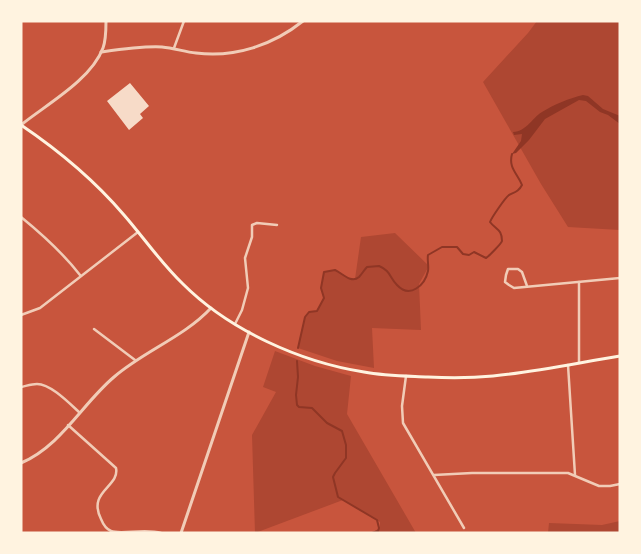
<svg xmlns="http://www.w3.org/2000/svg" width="641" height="554" font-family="Poppins,sans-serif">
<rect width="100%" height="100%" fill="#c8553d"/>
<g fill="#ae4732">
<polygon points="537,21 620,21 620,230 568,227 541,184 483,82 528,33"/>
<polygon points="395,233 429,266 419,284 421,330 372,328 374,368 337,361 298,348 305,317 309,312 317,311 324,298 321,288 324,272 335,270 349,278 355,279 361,237"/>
<polygon points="275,351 315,366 351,376 347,414 416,533 371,533 380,528 380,522 343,500 255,533 252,435 276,392 263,387"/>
<polygon points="620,521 620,533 548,533 549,523 602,525"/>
</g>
<path fill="#8f3625" d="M583,95L588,96L603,109L620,116V124L608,115L600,112L586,101L579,100L545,119L529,140L516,153L512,154L521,141L522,134L514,135L513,132C527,131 531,119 542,112C553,105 570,98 583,95Z"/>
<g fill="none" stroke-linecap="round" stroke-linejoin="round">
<g stroke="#8f3625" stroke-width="2">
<path d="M298,348L305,317L309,312L317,311L324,298L321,288L324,272L335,270C342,273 351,284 359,277C362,274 364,270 367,267L379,266C391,271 389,277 397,285C410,299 425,285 428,271C429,266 427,260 428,255L442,247H457L463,254L469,255L474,252L486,258C488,257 501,244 502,241C502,229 496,230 490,222C492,217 505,198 509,195C515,192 519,191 522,185C518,174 508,168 512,154"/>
<polyline points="297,361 298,377 296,395 297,405 299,407 312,408 327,423 342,431 346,445 346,458 335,473 333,477 338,497 377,520 379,528 378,531 372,533"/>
</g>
</g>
<polygon fill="#f7dbc8" points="130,83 149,106 140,114 143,118 129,130 107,101"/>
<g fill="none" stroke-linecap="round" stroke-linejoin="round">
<g stroke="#f1ccb7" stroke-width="2.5">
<polyline points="174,48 184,21"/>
<path d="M21,217C43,235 63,253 80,275"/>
<polyline points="527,286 522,272 518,269 508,269 506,275 505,282 509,285 514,288 620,278"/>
<polyline points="21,315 40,308 138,232"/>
<polyline points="235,324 242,310 248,288 245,258 252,237 252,225 257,223 277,225"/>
<polyline points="94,329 135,360"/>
<polyline points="579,363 579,282"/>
<polyline points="568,365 575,475"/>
<polyline points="406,376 402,406 403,423 464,528"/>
<path d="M21,387C26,386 32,384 37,384C51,384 70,404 80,413"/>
<path d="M68,425L116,468C120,487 87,491 101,519C103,524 106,529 111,531C121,535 145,528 161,533"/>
<polyline points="434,475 472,473 568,473 599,486 610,486 620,484"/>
</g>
<g stroke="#f1ccb7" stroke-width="3">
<path d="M101,52C122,49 142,46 162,47C174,48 185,52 196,53C235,58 273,45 303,21"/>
<path d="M21,125C47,104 91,80 103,48C106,40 106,30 106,21"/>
<path d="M21,463C61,446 82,404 114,377C144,351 184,337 211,308"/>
<polyline points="181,533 249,332"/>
</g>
<path stroke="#fff3e0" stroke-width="3" d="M21,125C58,150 95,181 124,215C144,238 161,263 183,284C229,330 300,362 364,372C385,376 407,376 428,377C450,378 471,378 493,376C535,372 577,363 620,356"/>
</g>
<rect width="641" height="554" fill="none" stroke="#fff3e0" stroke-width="45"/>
</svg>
